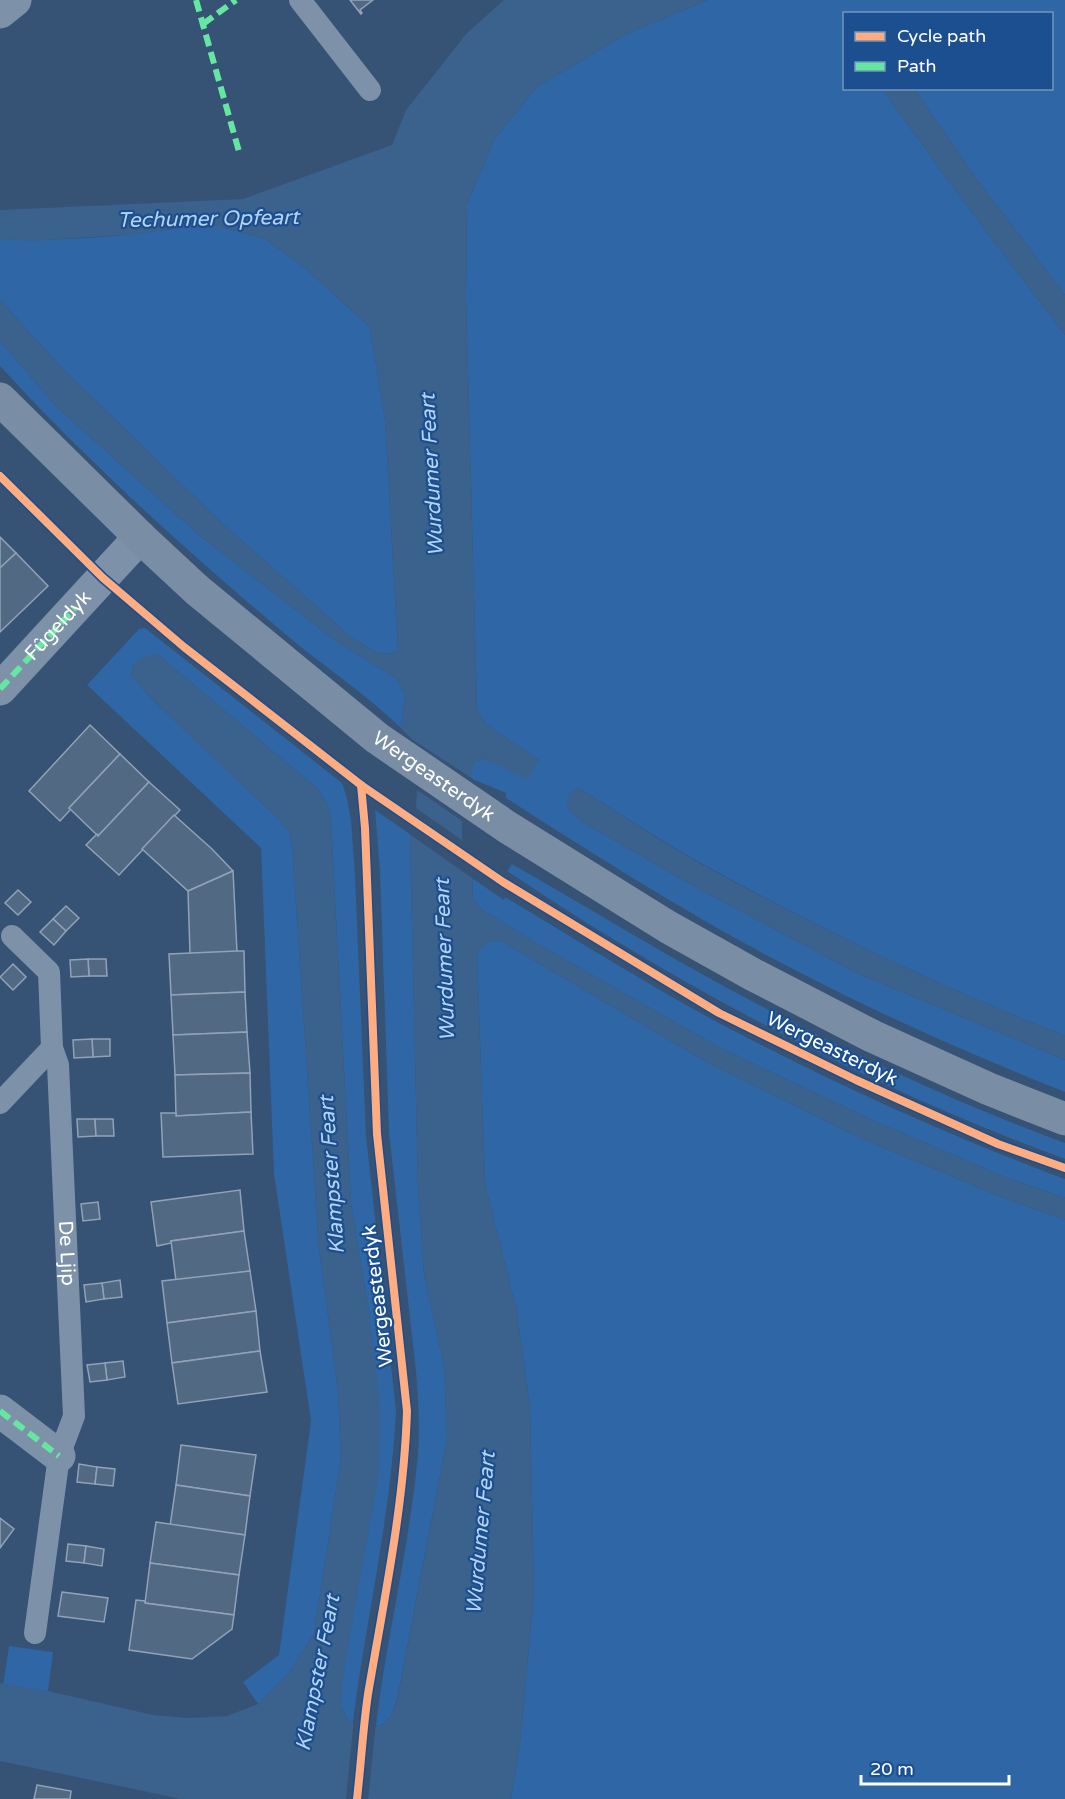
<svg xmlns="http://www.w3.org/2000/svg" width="1065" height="1799" font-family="'Varela Round',sans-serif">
<rect width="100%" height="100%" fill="#365274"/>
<g fill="#2f66a5">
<path d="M708,0H1065V295L978,181L914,89L1052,88V14H844V88L882,89L959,195L1065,335V1036C942,987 822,930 706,866C662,842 620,813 577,787L579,820L701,890L857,973L1065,1060V1092C931,1039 800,978 676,904C618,870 562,834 506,798V793L470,778L474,762L484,759L497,763L539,760L486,724L477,709L466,299L467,204L495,138L537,87L626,34Z"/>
<path d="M186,227H223L265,239L305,268L370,327L385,420L398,649C384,662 365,645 351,637L223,524L63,369L0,300V239C62,242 124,236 186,227Z"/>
<path d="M0,341L56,406L199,535L336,641L396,678L405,695L401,728C363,691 318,663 278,628C181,546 86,460 0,366Z"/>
<path d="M145,628L342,783L347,798L351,820L355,876L366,1135L396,1411C391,1516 366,1619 353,1722H349L340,1705L370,1319L351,1203L331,822L328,806L317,788L157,654L133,665L131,676L156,703L284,824L289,832L292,844L319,1248L338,1390L341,1458L314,1634L289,1673L258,1704L243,1682L279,1655L311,1421L274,1174L261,848L87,685L139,629Z"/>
<path d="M375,810L410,834L418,1186L424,1274L444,1367L447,1439L397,1700L391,1716L381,1726L376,1725C387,1634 410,1545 418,1453C420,1426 418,1398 416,1371L389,1133L380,872Z"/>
<path d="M512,864C586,906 658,951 733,991C841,1049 951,1101 1065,1143V1159C910,1102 760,1028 618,942C581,920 544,895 507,871Z"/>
<path d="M472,878L504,900L505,897C575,939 645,983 717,1022C829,1081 946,1135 1065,1179V1198L1007,1178L872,1120L717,1046L531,940L481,909L473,899Z"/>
<polygon points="490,941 503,942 710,1064 863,1139 999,1196 1065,1220 1065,1799 511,1799 520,1742 534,1593 530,1408 516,1308 485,1184 477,954 483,944"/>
<polygon points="9,1646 53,1652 48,1691 3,1685"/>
</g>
<g fill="#3b618d">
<path d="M504,0H708L626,34L537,87L495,138L467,204L466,299L477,709L486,724L539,760L528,779L484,759L474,762L462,821V840L472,878L473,899L481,909L531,940L717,1046L872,1120L1007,1178L1065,1198V1220L999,1196L863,1139L710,1064L503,942C489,941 484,942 477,954L485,1184L516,1308L530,1408L534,1593L520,1742L511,1799H181L0,1761V1683L48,1691L153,1715L188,1718L227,1716L258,1704L289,1673L314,1634L341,1458L338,1390L319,1248L292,844L289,832L284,824C233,775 179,729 131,676C134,657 140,658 157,654L317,788L328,806L331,822L351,1203L370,1319L380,1404L379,1473L345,1663L340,1705L349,1722L381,1726L391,1716L397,1701L447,1439L444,1367L424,1274L418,1186L410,835L416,808L417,789L401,728L405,695L396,678L336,641L199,535L56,406L0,341V300L63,369L223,524L351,637C365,645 384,662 398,649L385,420L370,327L305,268L265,239L223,227H186L136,234L33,241L0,239V210L243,199L392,145L406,110L467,33Z"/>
<polygon points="882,89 914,89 978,181 1065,295 1065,335 959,195"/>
<path d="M577,787C620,813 661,842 705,866C822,930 942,987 1065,1036V1060L857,973L701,890L579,820L567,807L569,794Z"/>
</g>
<g fill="#365274">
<polygon points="398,726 413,740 473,779 465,823 413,787"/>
<polygon points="413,806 466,843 475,880 408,833"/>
<polygon points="354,1719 376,1722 368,1799 346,1799"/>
</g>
<g fill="#526984" stroke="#92a2b6" stroke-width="1.5">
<polygon points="350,0 373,0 360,10 362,13 361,14"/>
<polygon points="0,537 16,553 0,568"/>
<polygon points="16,553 48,586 0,632 0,568"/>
<polygon points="90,725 120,754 69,808 71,809 60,821 29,791"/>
<polygon points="120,754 149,782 98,836 69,808"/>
<polygon points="149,782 180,810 119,875 86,845 97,834 98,836"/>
<polygon points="174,815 212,849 233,871 188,891 142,849"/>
<polygon points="233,871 237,952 190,954 188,891"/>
<polygon points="18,890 31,902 18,915 5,903"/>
<polygon points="66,906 79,918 66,931 53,919"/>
<polygon points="53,919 66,931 54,945 40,932"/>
<polygon points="237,951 244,951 245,992 171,995 169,954"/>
<polygon points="88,959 106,959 107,976 89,976"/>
<polygon points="88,959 89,976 71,977 70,960"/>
<polygon points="13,964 26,977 13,990 0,977"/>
<polygon points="245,992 247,1032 173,1035 171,995"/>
<polygon points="247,1032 250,1073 175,1075 173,1035"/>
<polygon points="92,1039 110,1039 110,1056 93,1057"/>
<polygon points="92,1039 93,1057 74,1058 73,1040"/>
<polygon points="250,1073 251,1112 176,1116 175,1075"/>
<polygon points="251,1112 253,1154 163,1157 161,1113 176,1113 176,1116"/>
<polygon points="77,1119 95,1119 96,1136 78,1137"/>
<polygon points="95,1119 113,1119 114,1136 96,1136"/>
<polygon points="240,1190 244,1231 171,1241 171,1243 157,1246 151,1202"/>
<polygon points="98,1202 100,1219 83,1221 81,1204"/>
<polygon points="244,1231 250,1271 176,1281 171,1241"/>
<polygon points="250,1271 256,1311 167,1323 162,1281"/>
<polygon points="120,1280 122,1297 104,1299 102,1283"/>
<polygon points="102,1283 104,1299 86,1302 84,1285"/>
<polygon points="256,1311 260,1351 172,1363 167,1323"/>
<polygon points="260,1351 267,1392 178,1404 172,1363"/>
<polygon points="123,1361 125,1377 107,1380 105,1363"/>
<polygon points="105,1363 107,1380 90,1382 87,1365"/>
<polygon points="181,1445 256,1455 250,1496 176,1485"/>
<polygon points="79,1464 97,1467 95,1484 77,1482"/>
<polygon points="97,1467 115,1469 113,1486 95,1484"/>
<polygon points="176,1485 250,1496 245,1535 170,1526"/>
<polygon points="0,1518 14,1529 0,1548"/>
<polygon points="156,1522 245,1535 239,1575 150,1563"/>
<polygon points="68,1544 86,1546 84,1563 66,1561"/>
<polygon points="86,1546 104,1549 102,1566 84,1563"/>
<polygon points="150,1563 239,1575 234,1615 145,1603"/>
<polygon points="62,1592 108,1598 104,1622 58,1616"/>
<polygon points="136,1600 145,1601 145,1603 234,1615 232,1629 192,1659 129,1650"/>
<polygon points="37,1785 71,1791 70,1799 34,1799"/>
</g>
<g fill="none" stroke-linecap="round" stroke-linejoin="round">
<g stroke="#7d92a8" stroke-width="22">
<polyline points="300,0 370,90"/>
<path id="s1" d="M12,936L49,972L52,1048L58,1065L74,1416L59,1456L35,1633"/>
<polyline points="0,1103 52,1048"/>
</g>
<g stroke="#7d92a8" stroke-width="33">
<polyline points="0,12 15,0"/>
<path id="s2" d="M0,689L140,537"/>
<polyline points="0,1411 59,1456"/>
</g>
<path stroke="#798da4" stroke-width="33" id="s3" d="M0,399L140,537L197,590L377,738L507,827L668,927L752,974L872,1036L989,1089L1065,1119"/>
<g stroke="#66e7a1" stroke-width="6" stroke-dasharray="12 6" stroke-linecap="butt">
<polyline points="196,0 240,155"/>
<polyline points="203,24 236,0"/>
<polyline points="0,689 75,608"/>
<polyline points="0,1411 59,1456"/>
</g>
<g stroke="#1b4f8f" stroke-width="11">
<g id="cycleway">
<polyline points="0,476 103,578 184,647 361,785 503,882 719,1013 856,1080 998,1144 1065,1168"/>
<path d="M357,1799C361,1764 363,1728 368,1694C384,1600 404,1506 407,1411L377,1134L365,828L361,785"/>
</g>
</g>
<use href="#cycleway" stroke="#ffac80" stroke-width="8"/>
</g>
<g text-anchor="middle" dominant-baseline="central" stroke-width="4.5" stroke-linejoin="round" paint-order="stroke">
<g font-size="20" fill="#fff" stroke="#1b4f8f">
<text stroke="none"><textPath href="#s2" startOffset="86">Fûgeldyk</textPath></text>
<text stroke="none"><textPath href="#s3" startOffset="576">Wergeasterdyk</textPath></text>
<text transform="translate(832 1049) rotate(26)">Wergeasterdyk</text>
<text stroke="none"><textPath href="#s1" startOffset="334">De Ljip</textPath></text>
<text transform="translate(378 1296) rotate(-97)">Wergeasterdyk</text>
</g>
<g font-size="21" font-style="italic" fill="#b5d3f5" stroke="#1b4f8f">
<text transform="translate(208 219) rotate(-1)">Techumer Opfeart</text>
<text transform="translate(432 475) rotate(-93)">Wurdumer Feart</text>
<text transform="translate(445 960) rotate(-92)">Wurdumer Feart</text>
<text transform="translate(332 1175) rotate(-94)">Klampster Feart</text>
<text transform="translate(481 1533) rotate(-85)">Wurdumer Feart</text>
<text transform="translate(318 1673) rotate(-79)">Klampster Feart</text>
</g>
</g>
<rect x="843" y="12" width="210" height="78" fill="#1b4f8f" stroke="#7695bc" stroke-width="1.5"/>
<rect x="855" y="32" width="30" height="9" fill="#ffac80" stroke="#7695bc" stroke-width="1.5"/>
<text x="897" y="42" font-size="18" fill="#ffffff">Cycle path</text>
<rect x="855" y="62" width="30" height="9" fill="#66e7a1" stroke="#7695bc" stroke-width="1.5"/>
<text x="897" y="72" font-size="18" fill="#ffffff">Path</text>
<path d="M861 1775v9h148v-9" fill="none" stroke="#ffffff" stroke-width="3"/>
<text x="870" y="1775" font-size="18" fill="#ffffff" stroke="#1b4f8f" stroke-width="4.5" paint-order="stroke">20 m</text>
</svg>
